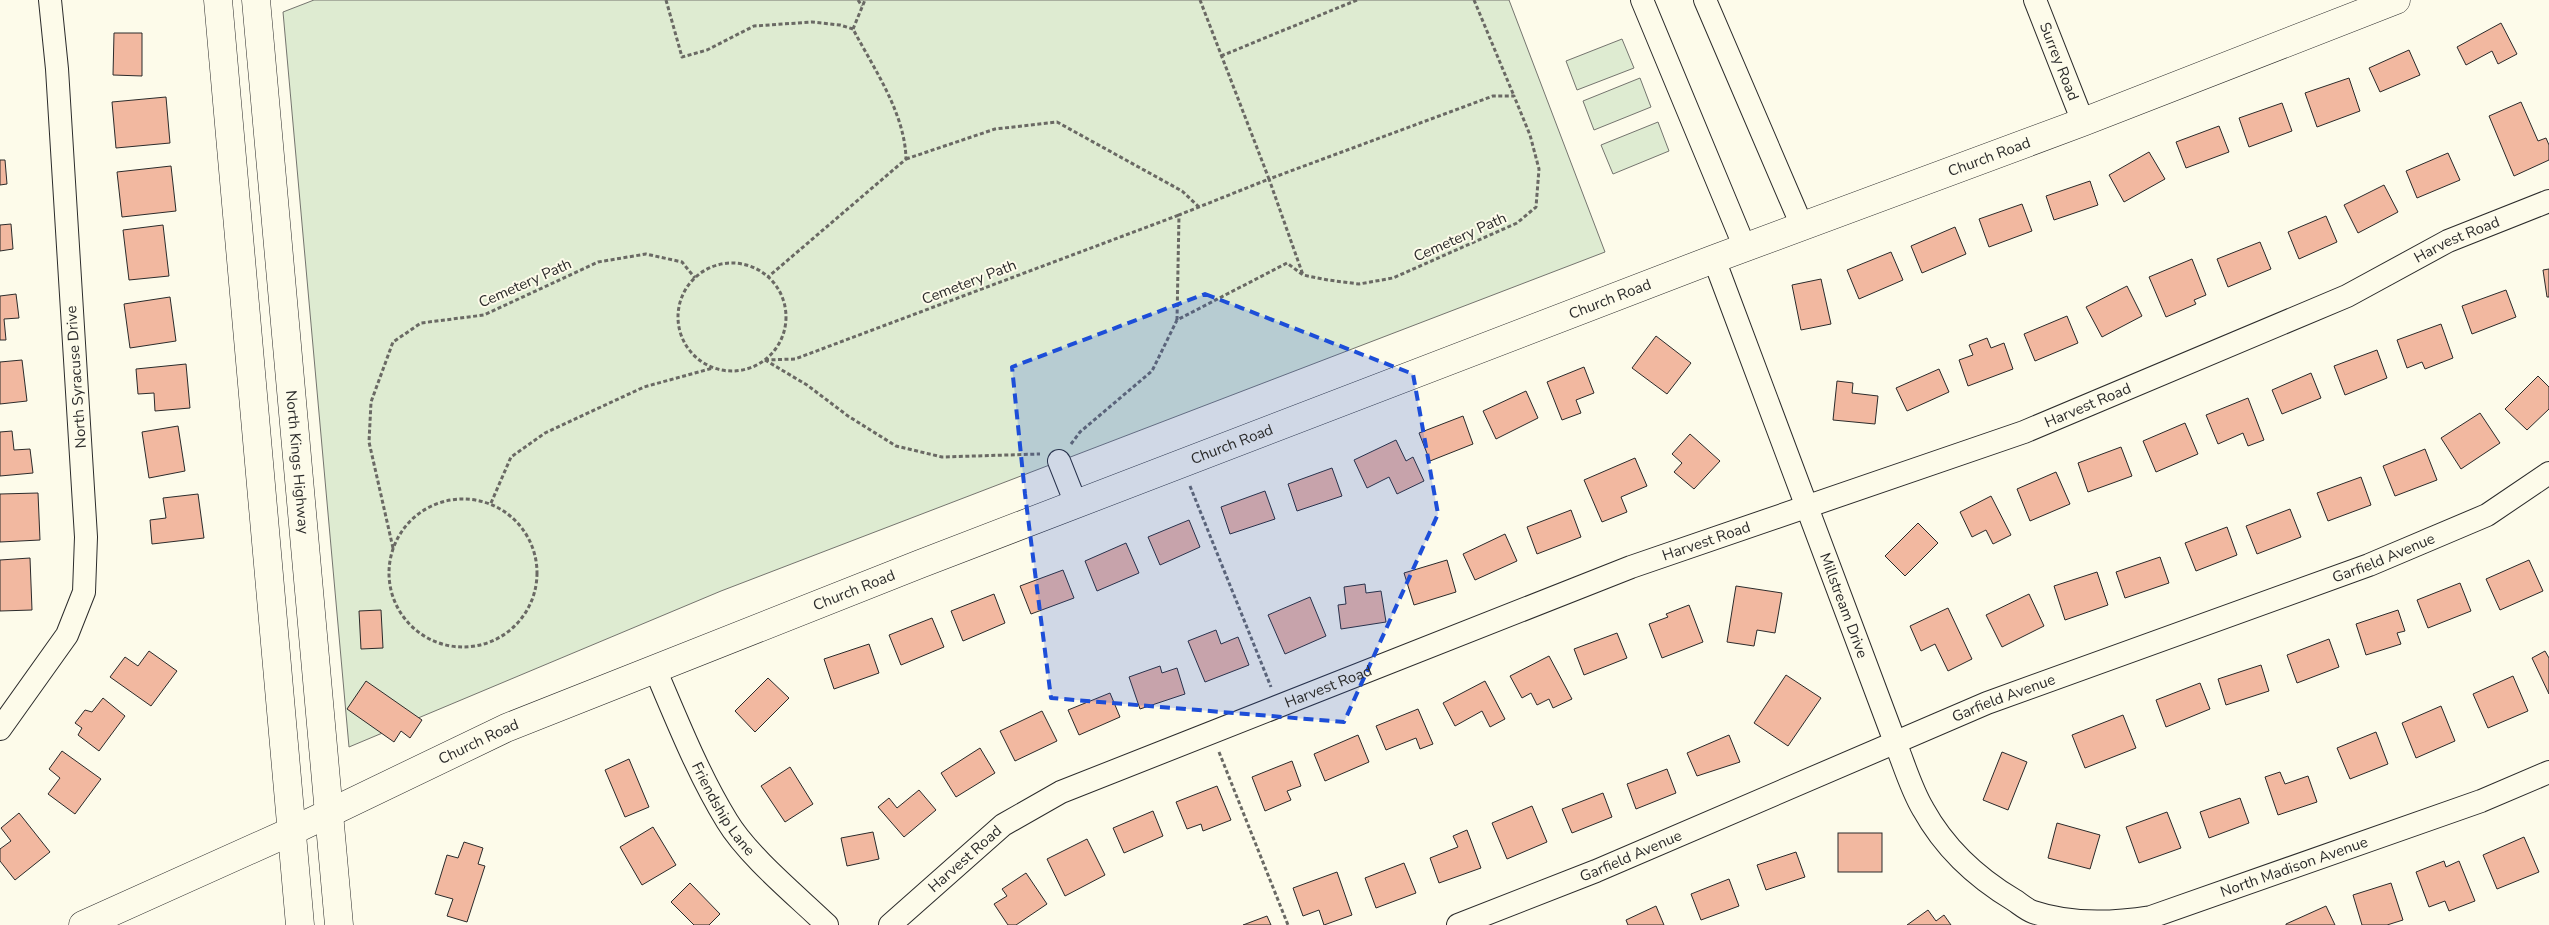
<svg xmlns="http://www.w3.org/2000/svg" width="2549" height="925" font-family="'Nunito Sans',sans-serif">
<rect width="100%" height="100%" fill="#fdfbea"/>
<g fill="#deebd1" stroke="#74746e">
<polygon points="314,0 1509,0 1605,252 721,591 349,747 283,12"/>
<polygon points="1622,39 1634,68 1577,90 1566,61"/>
<polygon points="1640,78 1651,107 1594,130 1583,101"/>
<polygon points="1658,122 1669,151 1613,174 1601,145"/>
</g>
<g fill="#f2b8a0" stroke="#2b2b2b">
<polygon points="2501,23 2517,54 2498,64 2492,51 2466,65 2457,47"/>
<polygon points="114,33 142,33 142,76 113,75"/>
<polygon points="2409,50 2420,75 2380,92 2369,68"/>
<polygon points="2349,78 2360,111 2317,127 2305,93"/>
<polygon points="166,97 170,143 116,148 112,102"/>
<polygon points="2521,102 2538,141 2546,138 2549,145 2549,160 2514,176 2489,116"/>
<polygon points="2282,103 2292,131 2249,147 2239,118"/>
<polygon points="2219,126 2229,152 2186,168 2176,142"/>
<polygon points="2149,152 2165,179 2124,202 2109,175"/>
<polygon points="2448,153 2460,180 2417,198 2406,171"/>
<polygon points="0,160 5,160 7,184 0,185"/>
<polygon points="171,166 176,211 122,217 117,172"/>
<polygon points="2090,181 2098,205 2054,220 2046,196"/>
<polygon points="2384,185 2398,212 2358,233 2344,205"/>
<polygon points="2022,204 2032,231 1989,247 1979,219"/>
<polygon points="2326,216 2337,242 2299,259 2288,232"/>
<polygon points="11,224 13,249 0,251 0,225"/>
<polygon points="163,225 169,276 129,280 123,230"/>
<polygon points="1955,227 1966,254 1922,273 1911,246"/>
<polygon points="2260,242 2271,269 2228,287 2217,259"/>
<polygon points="1891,252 1903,280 1859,299 1847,270"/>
<polygon points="2192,259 2206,295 2194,300 2196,304 2166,317 2149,277"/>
<polygon points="2549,269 2549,297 2547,297 2543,270"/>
<polygon points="1821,279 1831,324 1801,330 1792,285"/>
<polygon points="2127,286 2142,316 2102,337 2086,307"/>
<polygon points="2506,290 2516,317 2472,334 2462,306"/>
<polygon points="16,294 19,318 4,319 6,340 0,340 0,296"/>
<polygon points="170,297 176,341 130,348 124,304"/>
<polygon points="2067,316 2078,343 2035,361 2024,334"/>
<polygon points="2441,324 2453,358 2425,369 2422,362 2407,368 2397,340"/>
<polygon points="1656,336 1691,363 1667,394 1632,368"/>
<polygon points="1987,338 1991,348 2004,343 2013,369 1968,386 1959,360 1973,355 1969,345"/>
<polygon points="2377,350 2387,378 2345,395 2334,366"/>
<polygon points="22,360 27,401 0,404 0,362"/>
<polygon points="186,364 190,408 155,411 154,393 138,394 136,369"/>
<polygon points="1584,367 1594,393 1576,400 1581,413 1562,420 1547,382"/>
<polygon points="1939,369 1949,392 1907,411 1896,388"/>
<polygon points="2311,373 2321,398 2282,414 2272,390"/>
<polygon points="2538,376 2549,387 2549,409 2527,430 2505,409"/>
<polygon points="1837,381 1853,383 1852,393 1878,396 1875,424 1833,420"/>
<polygon points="1526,391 1538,418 1496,439 1483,411"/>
<polygon points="2248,398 2264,440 2248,446 2243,433 2218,444 2206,415"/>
<polygon points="2480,413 2500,443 2461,469 2441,438"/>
<polygon points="1463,416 1473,444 1430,461 1419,433"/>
<polygon points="2185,423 2198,454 2156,472 2143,441"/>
<polygon points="178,426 185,471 149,478 142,432"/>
<polygon points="12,431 14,450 30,449 33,473 0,476 0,432"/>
<polygon points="1690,434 1720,461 1694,489 1674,472 1682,463 1672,454"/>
<polygon points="1396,440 1406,461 1413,457 1424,481 1397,494 1389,477 1367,488 1354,460"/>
<polygon points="2121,447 2132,476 2088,492 2078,463"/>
<polygon points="2425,449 2437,480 2395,496 2383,466"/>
<polygon points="1635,458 1647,486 1621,497 1627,512 1602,522 1584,480"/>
<polygon points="1332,468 1342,496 1297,511 1288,484"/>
<polygon points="2056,472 2070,504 2030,521 2017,489"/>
<polygon points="2361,477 2371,505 2328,521 2317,493"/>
<polygon points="1265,491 1275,519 1230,534 1221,507"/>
<polygon points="38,493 40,540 0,542 0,494"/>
<polygon points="198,494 204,538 152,544 150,520 166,518 163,498"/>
<polygon points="1991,496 2011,535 1993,544 1986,530 1972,537 1960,512"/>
<polygon points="2290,509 2301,537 2257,554 2246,526"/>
<polygon points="1571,510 1581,537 1537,554 1527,527"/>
<polygon points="1189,520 1200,547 1160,565 1148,537"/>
<polygon points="1918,523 1938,543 1905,576 1885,556"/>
<polygon points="2227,527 2237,555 2196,571 2185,543"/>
<polygon points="1505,534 1517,561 1475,580 1463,554"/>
<polygon points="1126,543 1139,573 1097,591 1085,561"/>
<polygon points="2160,557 2169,583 2125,598 2116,572"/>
<polygon points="30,558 32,610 0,611 0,560"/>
<polygon points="1447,560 1456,592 1414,605 1404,573"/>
<polygon points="2529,560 2543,591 2500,610 2486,579"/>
<polygon points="1063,570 1074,598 1031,614 1020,586"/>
<polygon points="2097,572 2108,605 2065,620 2054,586"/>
<polygon points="2460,583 2471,611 2428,628 2417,600"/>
<polygon points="1365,584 1366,593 1381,591 1386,622 1341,629 1338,605 1346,604 1344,587"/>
<polygon points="1736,586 1782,593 1775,633 1757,630 1754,646 1727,642"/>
<polygon points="994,594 1005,623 963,641 951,611"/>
<polygon points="2029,594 2044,626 2002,647 1986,615"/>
<polygon points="1310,597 1326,636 1285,654 1268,615"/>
<polygon points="1689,605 1703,642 1662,658 1649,624 1668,617 1666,614"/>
<polygon points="1948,608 1972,659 1948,671 1935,644 1921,651 1910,626"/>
<polygon points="381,610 383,648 361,649 359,611"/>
<polygon points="2398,610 2405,631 2397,633 2401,644 2366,655 2356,624"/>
<polygon points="932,618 944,647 901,665 889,635"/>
<polygon points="1216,630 1221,644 1238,637 1249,665 1205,682 1188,641"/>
<polygon points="1617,633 1627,658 1584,675 1574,649"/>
<polygon points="2329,639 2339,667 2297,683 2287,655"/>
<polygon points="869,644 879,673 834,689 824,659"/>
<polygon points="149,651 177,671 151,706 110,677 125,657 138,666"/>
<polygon points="2545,651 2549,658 2549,694 2532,658"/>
<polygon points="1549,656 1572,699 1553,708 1549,699 1537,705 1531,693 1522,698 1510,676"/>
<polygon points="2261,665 2269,691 2226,705 2218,679"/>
<polygon points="1160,666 1162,673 1177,668 1185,694 1140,709 1129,677"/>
<polygon points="1786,675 1821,698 1788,746 1754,723"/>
<polygon points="2513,676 2528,711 2488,728 2473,694"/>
<polygon points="768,678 789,698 755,732 735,711"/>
<polygon points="366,681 422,720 410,738 401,731 394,742 347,709"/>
<polygon points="1485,681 1505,719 1490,727 1482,711 1455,726 1443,703"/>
<polygon points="2200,683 2210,709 2166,727 2156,700"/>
<polygon points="1110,693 1120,717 1079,735 1068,710"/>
<polygon points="103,698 125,716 99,751 78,735 82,728 75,723 85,710 92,712"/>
<polygon points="2441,706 2455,741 2416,758 2402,723"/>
<polygon points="1418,709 1433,744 1420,749 1416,738 1386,750 1376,726"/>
<polygon points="1042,711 1057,741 1015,761 1000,731"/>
<polygon points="2123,715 2136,748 2085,768 2072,735"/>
<polygon points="2376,732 2388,764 2350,779 2337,748"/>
<polygon points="1358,735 1369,762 1325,781 1314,754"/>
<polygon points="1729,735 1740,762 1697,776 1687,753"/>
<polygon points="980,748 995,773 956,797 941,773"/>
<polygon points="62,751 101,779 75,814 48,794 60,778 49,769"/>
<polygon points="2002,752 2027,762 2008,810 1983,800"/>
<polygon points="629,759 649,807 625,817 605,770"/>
<polygon points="1292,761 1301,786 1287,791 1291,800 1265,811 1252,777"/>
<polygon points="790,767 813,804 785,822 761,786"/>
<polygon points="1667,769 1676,793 1636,809 1627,784"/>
<polygon points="2280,772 2285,784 2308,776 2317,802 2278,815 2265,777"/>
<polygon points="1217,786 1231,820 1203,831 1201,824 1187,829 1176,802"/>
<polygon points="919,790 936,810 904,837 878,807 889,798 897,808"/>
<polygon points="1603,793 1612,817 1572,833 1562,809"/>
<polygon points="2240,798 2249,823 2209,838 2200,812"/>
<polygon points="1532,806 1547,842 1507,859 1492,823"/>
<polygon points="1153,811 1163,836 1124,853 1113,828"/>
<polygon points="2167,812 2181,848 2139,863 2126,827"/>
<polygon points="19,813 50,852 15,880 0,861 0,849 11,841 1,828"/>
<polygon points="2057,823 2100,835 2090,869 2048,858"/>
<polygon points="653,827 676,865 642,885 620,847"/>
<polygon points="1467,830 1481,868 1439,883 1430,858 1458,847 1453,836"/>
<polygon points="873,832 879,859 847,866 841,838"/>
<rect x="1838" y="833" width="44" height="39"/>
<polygon points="2524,837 2539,872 2497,889 2483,855"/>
<polygon points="1087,839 1105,875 1065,896 1047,859"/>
<polygon points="464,842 483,848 478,864 485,866 467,922 447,916 453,899 435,894 447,855 458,858"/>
<polygon points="1796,852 1805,877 1766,890 1757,865"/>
<polygon points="2444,861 2446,867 2459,861 2475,901 2449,911 2445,901 2429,907 2416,872"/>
<polygon points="1404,863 1416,893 1376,908 1365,878"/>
<polygon points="1337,872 1352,915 1324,925 1319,910 1303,916 1293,888"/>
<polygon points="1026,873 1047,904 1016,925 1008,925 994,904 1007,896 1002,889"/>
<polygon points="1729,879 1739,906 1701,920 1691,894"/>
<polygon points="690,883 720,914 709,925 694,925 671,902"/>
<polygon points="2391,883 2403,920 2387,925 2362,925 2353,895"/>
<polygon points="1656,906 1664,925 1628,925 1626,920"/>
<polygon points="2326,906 2335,925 2286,925 2286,924"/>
<polygon points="1928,910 1936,921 1944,915 1951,925 1907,925"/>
<polygon points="1267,916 1271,925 1243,925"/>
</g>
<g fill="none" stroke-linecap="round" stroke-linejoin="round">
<g stroke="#2b2b2b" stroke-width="24">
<g id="minor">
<polyline points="1642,0 1745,248"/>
<polyline points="1705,0 1802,226"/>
<path id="s1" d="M2035,0L2083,122"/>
<path id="s2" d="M1714,259L1895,742C1904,764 1911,789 1923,809C1944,847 1977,878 2014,900C2020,904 2027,910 2033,912C2071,925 2113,923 2151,917L2481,801L2549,772"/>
<polyline points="1059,461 1076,504"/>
<path id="s3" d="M655,669C677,720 698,774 727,821C748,856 797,896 827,925"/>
<polyline points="0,729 67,635 84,592 86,537 57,69 50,0"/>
<path id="s4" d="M890,925L1003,825L1061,792L1631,567L2024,432L2347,296L2448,241L2549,201"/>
<path id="s5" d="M1458,925L1596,871L1987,703L2369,565L2487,515L2549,473"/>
</g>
</g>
<g stroke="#2b2b2b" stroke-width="29">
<g id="major">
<polyline points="218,0 300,925"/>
<path id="s6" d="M256,0L339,925"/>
<path id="s7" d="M83,925L292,831L506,728L920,564L1714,259L2083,122L2396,0"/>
</g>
</g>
<g stroke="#6a6964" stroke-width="3" stroke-dasharray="4 2.5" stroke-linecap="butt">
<path d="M666,0L682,57L707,50L754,26L812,22L840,25L853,29C874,69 905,113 906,159L768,277"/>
<polyline points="858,0 862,6"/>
<polyline points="1474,0 1514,96"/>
<polyline points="853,29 865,0"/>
<polyline points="1221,56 1357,0"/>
<polyline points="906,159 995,129 1057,122 1182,191 1199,207"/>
<circle cx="732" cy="317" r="54"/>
<polyline points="1177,320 1179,215 1269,179 1200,0"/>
<polyline points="765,360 807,385 848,416 896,446 942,457 1040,454"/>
<polyline points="765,360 795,359 1179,215"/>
<polyline points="1071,444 1080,432 1152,371 1177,320 1287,263 1303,275 1328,280 1359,284 1393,278 1517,223 1536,207 1539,169 1530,135 1514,96 1493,96 1269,179 1303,275"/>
<polyline points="1190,486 1271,687"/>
<circle cx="463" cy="573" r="74"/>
<polyline points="491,503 511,457 545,433 644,387 713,368"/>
<polyline points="393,548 369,442 371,402 393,342 421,323 484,315 598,262 646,254 682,262 695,278"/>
<polyline points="1219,752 1288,925"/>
</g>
<use href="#minor" stroke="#fdfbea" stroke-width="22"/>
<use href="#major" stroke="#fdfbea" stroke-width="28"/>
</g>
<path fill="#1d4ed8" fill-opacity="0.2" stroke="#1d4ed8" stroke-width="4" stroke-dasharray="10 6" stroke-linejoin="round" d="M1205,294L1413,374L1438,514L1344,722L1051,698L1025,494L1012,367Z"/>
<g text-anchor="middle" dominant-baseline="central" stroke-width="4" stroke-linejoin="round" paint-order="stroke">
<g font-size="15" fill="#2b2b2b" stroke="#fdfbea">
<text stroke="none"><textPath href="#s1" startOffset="66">Surrey Road</textPath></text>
<text stroke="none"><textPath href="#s7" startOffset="2056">Church Road</textPath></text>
<text transform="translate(1460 237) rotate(-24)">Cemetery Path</text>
<text stroke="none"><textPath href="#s4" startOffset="1720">Harvest Road</textPath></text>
<text transform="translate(969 282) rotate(-21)">Cemetery Path</text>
<text transform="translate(525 283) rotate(-24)">Cemetery Path</text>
<text stroke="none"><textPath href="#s7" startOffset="1651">Church Road</textPath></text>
<text transform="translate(76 377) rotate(-94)">North Syracuse Drive</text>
<text stroke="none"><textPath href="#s4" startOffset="1315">Harvest Road</textPath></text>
<text stroke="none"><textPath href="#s7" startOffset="1246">Church Road</textPath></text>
<text stroke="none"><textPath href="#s6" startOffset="464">North Kings Highway</textPath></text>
<text stroke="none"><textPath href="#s4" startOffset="910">Harvest Road</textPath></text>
<text stroke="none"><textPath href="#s5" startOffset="996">Garfield Avenue</textPath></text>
<text stroke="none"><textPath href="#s7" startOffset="841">Church Road</textPath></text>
<text stroke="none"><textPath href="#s2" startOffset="370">Millstream Drive</textPath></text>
<text stroke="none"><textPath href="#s4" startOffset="505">Harvest Road</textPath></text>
<text stroke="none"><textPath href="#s5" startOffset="591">Garfield Avenue</textPath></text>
<text stroke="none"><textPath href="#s7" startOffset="436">Church Road</textPath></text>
<text stroke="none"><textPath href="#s3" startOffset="156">Friendship Lane</textPath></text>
<text stroke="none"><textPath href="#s5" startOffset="186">Garfield Avenue</textPath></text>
<text stroke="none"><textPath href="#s4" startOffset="100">Harvest Road</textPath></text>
<text stroke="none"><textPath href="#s2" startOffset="1012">North Madison Avenue</textPath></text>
</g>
</g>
</svg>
